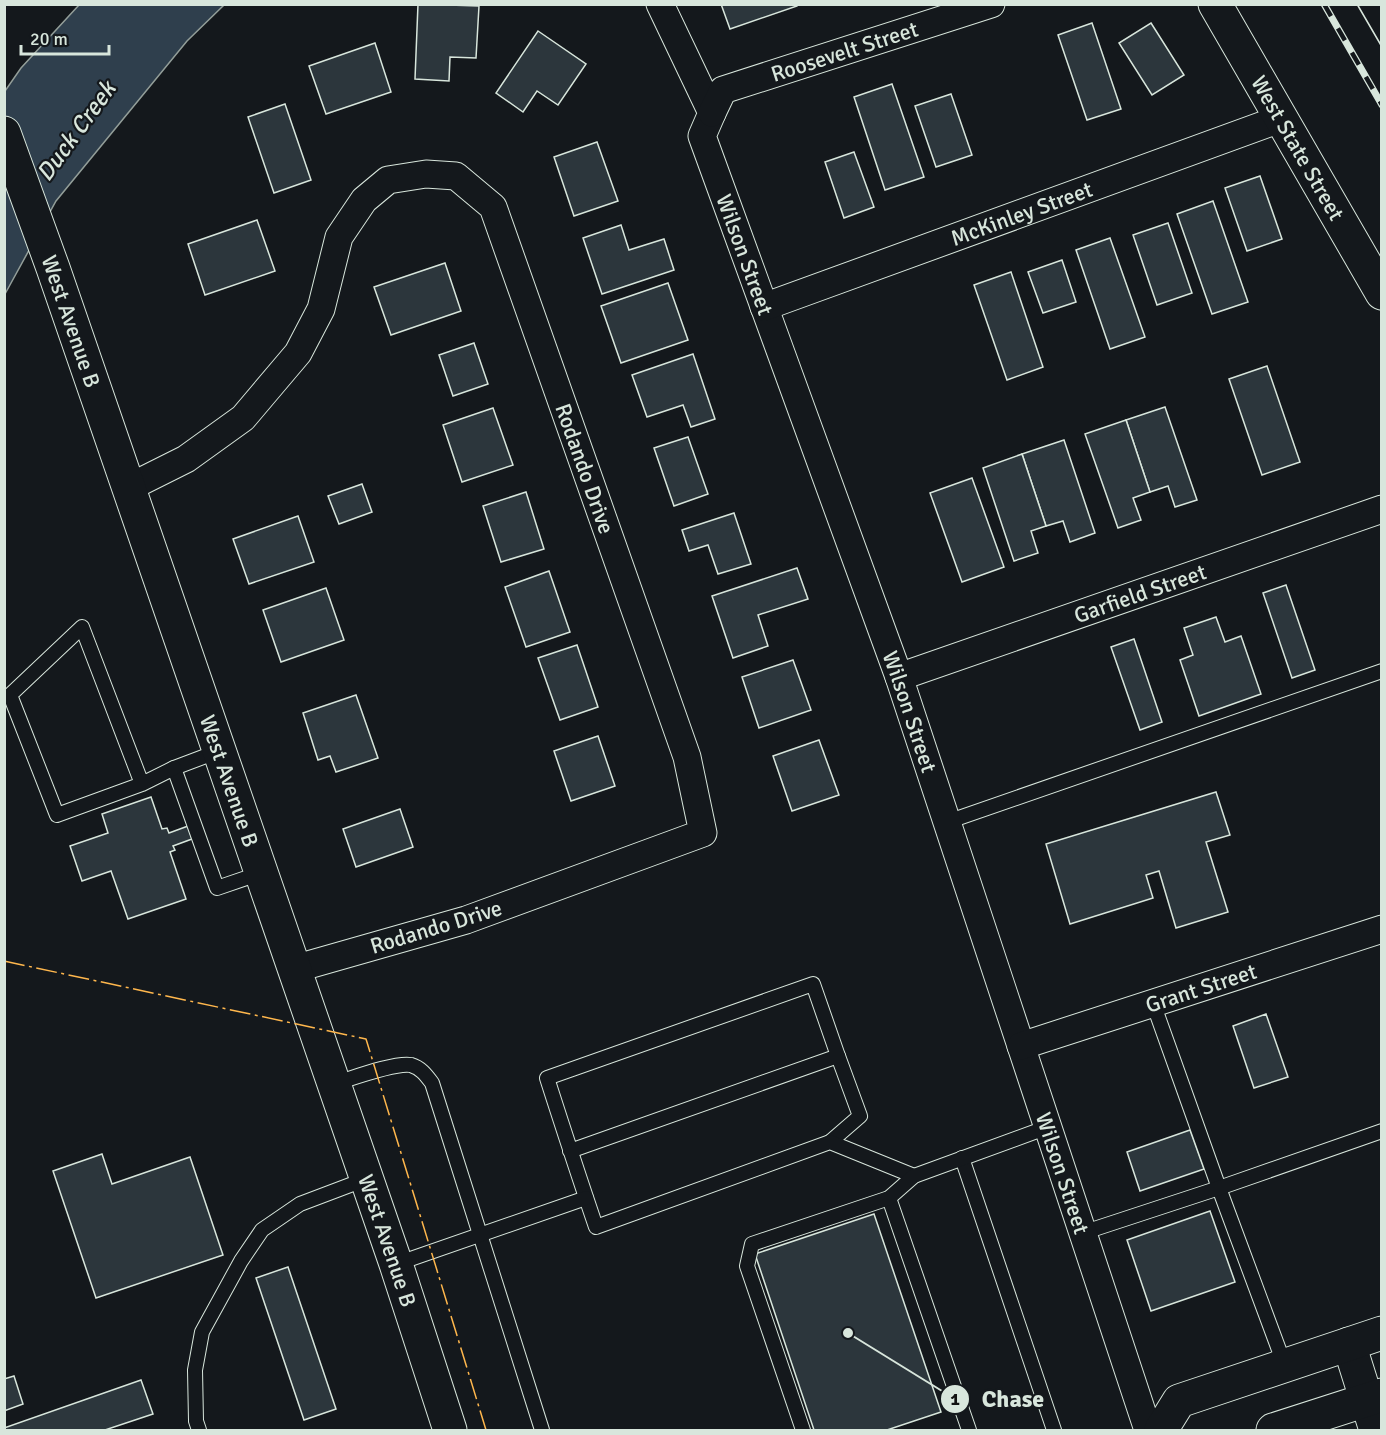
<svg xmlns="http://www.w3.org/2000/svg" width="1386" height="1435" font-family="Signika,sans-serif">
<rect width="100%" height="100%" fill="#14181c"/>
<polygon fill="#2f3f4d" stroke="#939e99" stroke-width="1.5" points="79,5 224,5 187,41 56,201 5,294 5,91 21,68"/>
<g fill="#2c363c" stroke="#d8e6dc" stroke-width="1.5">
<polygon points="418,4 479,6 476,58 450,57 449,81 415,79"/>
<polygon points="721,4 797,4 797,6 730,29"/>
<polygon points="1092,23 1121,109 1087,120 1058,35"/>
<polygon points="1151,23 1184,75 1152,95 1119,43"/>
<polygon points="538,31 586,64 558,105 537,91 523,112 496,93"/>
<polygon points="375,43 391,92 326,114 309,66"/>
<polygon points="892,84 924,177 885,190 854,97"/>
<polygon points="951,94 972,155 936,167 915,106"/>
<polygon points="285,104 311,180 274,193 248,117"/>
<polygon points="597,142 618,201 574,216 554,157"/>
<polygon points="854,152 874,207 844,218 825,162"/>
<polygon points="1260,176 1282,239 1247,251 1225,188"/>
<polygon points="1213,201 1248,302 1212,314 1177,214"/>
<polygon points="257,220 275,271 205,295 188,244"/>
<polygon points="1168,223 1192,293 1157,305 1133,235"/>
<polygon points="621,225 629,250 664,239 674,270 602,294 583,238"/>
<polygon points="1110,238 1145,337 1110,349 1076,250"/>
<polygon points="1062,260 1076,302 1043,313 1028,272"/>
<polygon points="445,263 461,311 391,335 374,287"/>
<polygon points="1011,272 1043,367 1007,380 974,285"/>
<polygon points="668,283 688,340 621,363 601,306"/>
<polygon points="474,343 488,384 453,396 439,355"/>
<polygon points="693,354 715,419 691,427 683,405 647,417 632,375"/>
<polygon points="1267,366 1300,462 1262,475 1229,379"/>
<polygon points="1165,407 1197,500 1175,507 1168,486 1150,492 1126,420"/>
<polygon points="493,408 513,465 462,482 443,425"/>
<polygon points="1126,420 1150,492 1133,498 1141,520 1118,528 1085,434"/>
<polygon points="688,437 708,494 674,506 654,448"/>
<polygon points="1064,440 1095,533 1070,542 1063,521 1046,526 1022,454"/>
<polygon points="1022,454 1046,526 1031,531 1038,553 1014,561 983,468"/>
<polygon points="972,478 1004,567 962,582 930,493"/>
<polygon points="362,484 372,512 339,524 328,496"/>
<polygon points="526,492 544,549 501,562 483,506"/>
<polygon points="734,513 751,564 718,574 708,545 689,551 682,530"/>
<polygon points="298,516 314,562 249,584 233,539"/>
<polygon points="797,568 808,599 758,615 768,646 733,658 712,596"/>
<polygon points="549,571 570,632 526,647 505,587"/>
<polygon points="1286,585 1315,670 1292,678 1263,593"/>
<polygon points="326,588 344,640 281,662 263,610"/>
<polygon points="1216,617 1225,642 1241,636 1261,694 1199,716 1180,660 1193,655 1184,628"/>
<polygon points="1134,639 1162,722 1140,730 1111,647"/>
<polygon points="577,645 598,707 560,720 538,658"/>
<polygon points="793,660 811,710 759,728 742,677"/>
<polygon points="356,695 378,758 336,772 330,756 318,760 303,713"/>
<polygon points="598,736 615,786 571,801 554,751"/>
<polygon points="819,740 839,795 792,811 773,756"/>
<polygon points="1216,792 1230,835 1206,842 1228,912 1176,928 1159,871 1146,875 1153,898 1070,924 1046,844"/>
<polygon points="151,797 162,829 167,828 169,833 188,826 192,839 173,846 175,850 170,852 186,899 128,919 111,871 82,881 70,846 108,833 102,814"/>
<polygon points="400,809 413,847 356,867 343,829"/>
<polygon points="1266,1014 1288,1077 1254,1088 1233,1026"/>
<polygon points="1190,1130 1204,1169 1140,1191 1127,1152"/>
<polygon points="102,1154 112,1184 190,1157 223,1255 96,1298 53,1171"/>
<polygon points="1210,1211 1235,1282 1151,1311 1127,1240"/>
<polygon points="874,1214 941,1412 887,1430 814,1430 755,1254"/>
<polygon points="288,1267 336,1409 304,1420 256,1278"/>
<polygon points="14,1376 23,1404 4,1411 4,1379"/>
<polygon points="141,1380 153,1414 105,1430 4,1430 4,1428"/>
</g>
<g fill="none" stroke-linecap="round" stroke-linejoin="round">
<g stroke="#d8e6dc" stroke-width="16">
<g id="lane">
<polyline points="219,751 174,768 217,888 261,873"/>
<polyline points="142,784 57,815 10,695 82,627 142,784 174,768"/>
<polyline points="947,822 1382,671"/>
<polyline points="1153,1003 1219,1188 1285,1366"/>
<path d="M333,1084C350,1079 395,1062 411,1065C421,1068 426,1075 432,1083L542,1430"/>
<polyline points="830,1142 860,1116 838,1056"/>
<path d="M570,1151L838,1056L813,984L547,1078C563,1128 579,1177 596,1227L830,1142L914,1176"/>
<polyline points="962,1158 1054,1430"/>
<polyline points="889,1198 969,1430"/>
<polyline points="1082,1233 1219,1188 1382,1131"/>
<polyline points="396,1264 586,1198"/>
<polyline points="199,1430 196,1421 195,1370 202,1332 241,1261 262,1230 300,1204 366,1179"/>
<polyline points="803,1430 747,1266 752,1244 889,1198 914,1176 1048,1127"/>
</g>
</g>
<g stroke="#d8e6dc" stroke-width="29">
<g id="street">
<path id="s1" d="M660,4L712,113L702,136L899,677L1148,1430"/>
<path id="s2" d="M712,113L723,90L991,4"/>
<path id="s3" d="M764,307L1280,119"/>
<path id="s4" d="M128,488L186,459L243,418L298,353L321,309L339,237L364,200L388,180L426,174L456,176L493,207L687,757L703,833L466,920L294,969"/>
<path id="s5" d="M899,677L1382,509"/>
<path id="s6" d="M1021,1046L1382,929"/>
</g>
</g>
<g stroke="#d8e6dc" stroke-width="35">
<g id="secondary">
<path id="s7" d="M1215,4L1382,293"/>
<path id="s8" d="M4,133L53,268L396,1264L450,1430"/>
<polyline points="1349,1344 1376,1430"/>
<polyline points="1161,1430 1179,1401 1382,1333"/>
<polyline points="1273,1430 1382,1395"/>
</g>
</g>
<use href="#lane" stroke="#14181c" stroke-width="14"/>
<use href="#street" stroke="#14181c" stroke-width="27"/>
<use href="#secondary" stroke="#14181c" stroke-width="33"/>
<polyline stroke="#d8e6dc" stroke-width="1.5" points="1357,4 1382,47"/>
<g stroke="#d8e6dc" stroke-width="7">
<polyline id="rail" points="1324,4 1382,105"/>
</g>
<use href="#rail" stroke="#14181c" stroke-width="4.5" stroke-dasharray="14" stroke-linecap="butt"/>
<polyline stroke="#ffb74d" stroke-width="1.5" stroke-dasharray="21 4.5 3 4.5" stroke-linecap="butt" points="4,961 366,1039 486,1430"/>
</g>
<g text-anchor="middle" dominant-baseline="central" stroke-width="4.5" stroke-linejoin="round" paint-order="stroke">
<g font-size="22" fill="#d8e6dc" stroke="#14181c">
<text stroke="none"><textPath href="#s2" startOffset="153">Roosevelt Street</textPath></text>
<text stroke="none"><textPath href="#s7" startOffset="166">West State Street</textPath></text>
<text stroke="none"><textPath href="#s3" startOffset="274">McKinley Street</textPath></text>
<text stroke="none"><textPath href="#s1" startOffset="272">Wilson Street</textPath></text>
<text stroke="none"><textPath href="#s8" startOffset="200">West Avenue B</textPath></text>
<text stroke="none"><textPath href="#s4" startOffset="814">Rodando Drive</textPath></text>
<text stroke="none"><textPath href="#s5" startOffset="255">Garfield Street</textPath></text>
<text stroke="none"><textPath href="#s1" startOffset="758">Wilson Street</textPath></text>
<text stroke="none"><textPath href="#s8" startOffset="686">West Avenue B</textPath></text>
<text transform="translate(436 927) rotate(-17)">Rodando Drive</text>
<text stroke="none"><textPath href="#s6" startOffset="189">Grant Street</textPath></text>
<text stroke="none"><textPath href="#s1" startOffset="1244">Wilson Street</textPath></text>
<text stroke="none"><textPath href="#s8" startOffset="1172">West Avenue B</textPath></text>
</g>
<g font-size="24" font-style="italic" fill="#d8e6dc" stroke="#14181c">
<text transform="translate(76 131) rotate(-54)">Duck Creek</text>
</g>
</g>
<path fill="none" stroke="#d8e6dc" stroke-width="2" d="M848 1333L955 1399"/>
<g fill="#d8e6dc" stroke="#14181c" stroke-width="2">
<circle cx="848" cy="1333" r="6"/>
<circle cx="955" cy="1399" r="15"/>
</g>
<g font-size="18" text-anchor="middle" font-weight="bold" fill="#111">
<text x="955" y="1405">1</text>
</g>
<g font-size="24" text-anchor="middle" font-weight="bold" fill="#d8e6dc" stroke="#14181c" stroke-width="4.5" stroke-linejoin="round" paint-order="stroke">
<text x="1013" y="1407">Chase</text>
</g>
<rect width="1386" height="1435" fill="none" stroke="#d8e6dc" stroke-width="12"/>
<path d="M21 45v9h88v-9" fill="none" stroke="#d8e6dc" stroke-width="3"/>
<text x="30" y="45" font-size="18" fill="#d8e6dc" stroke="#14181c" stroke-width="4.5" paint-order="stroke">20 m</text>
</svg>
